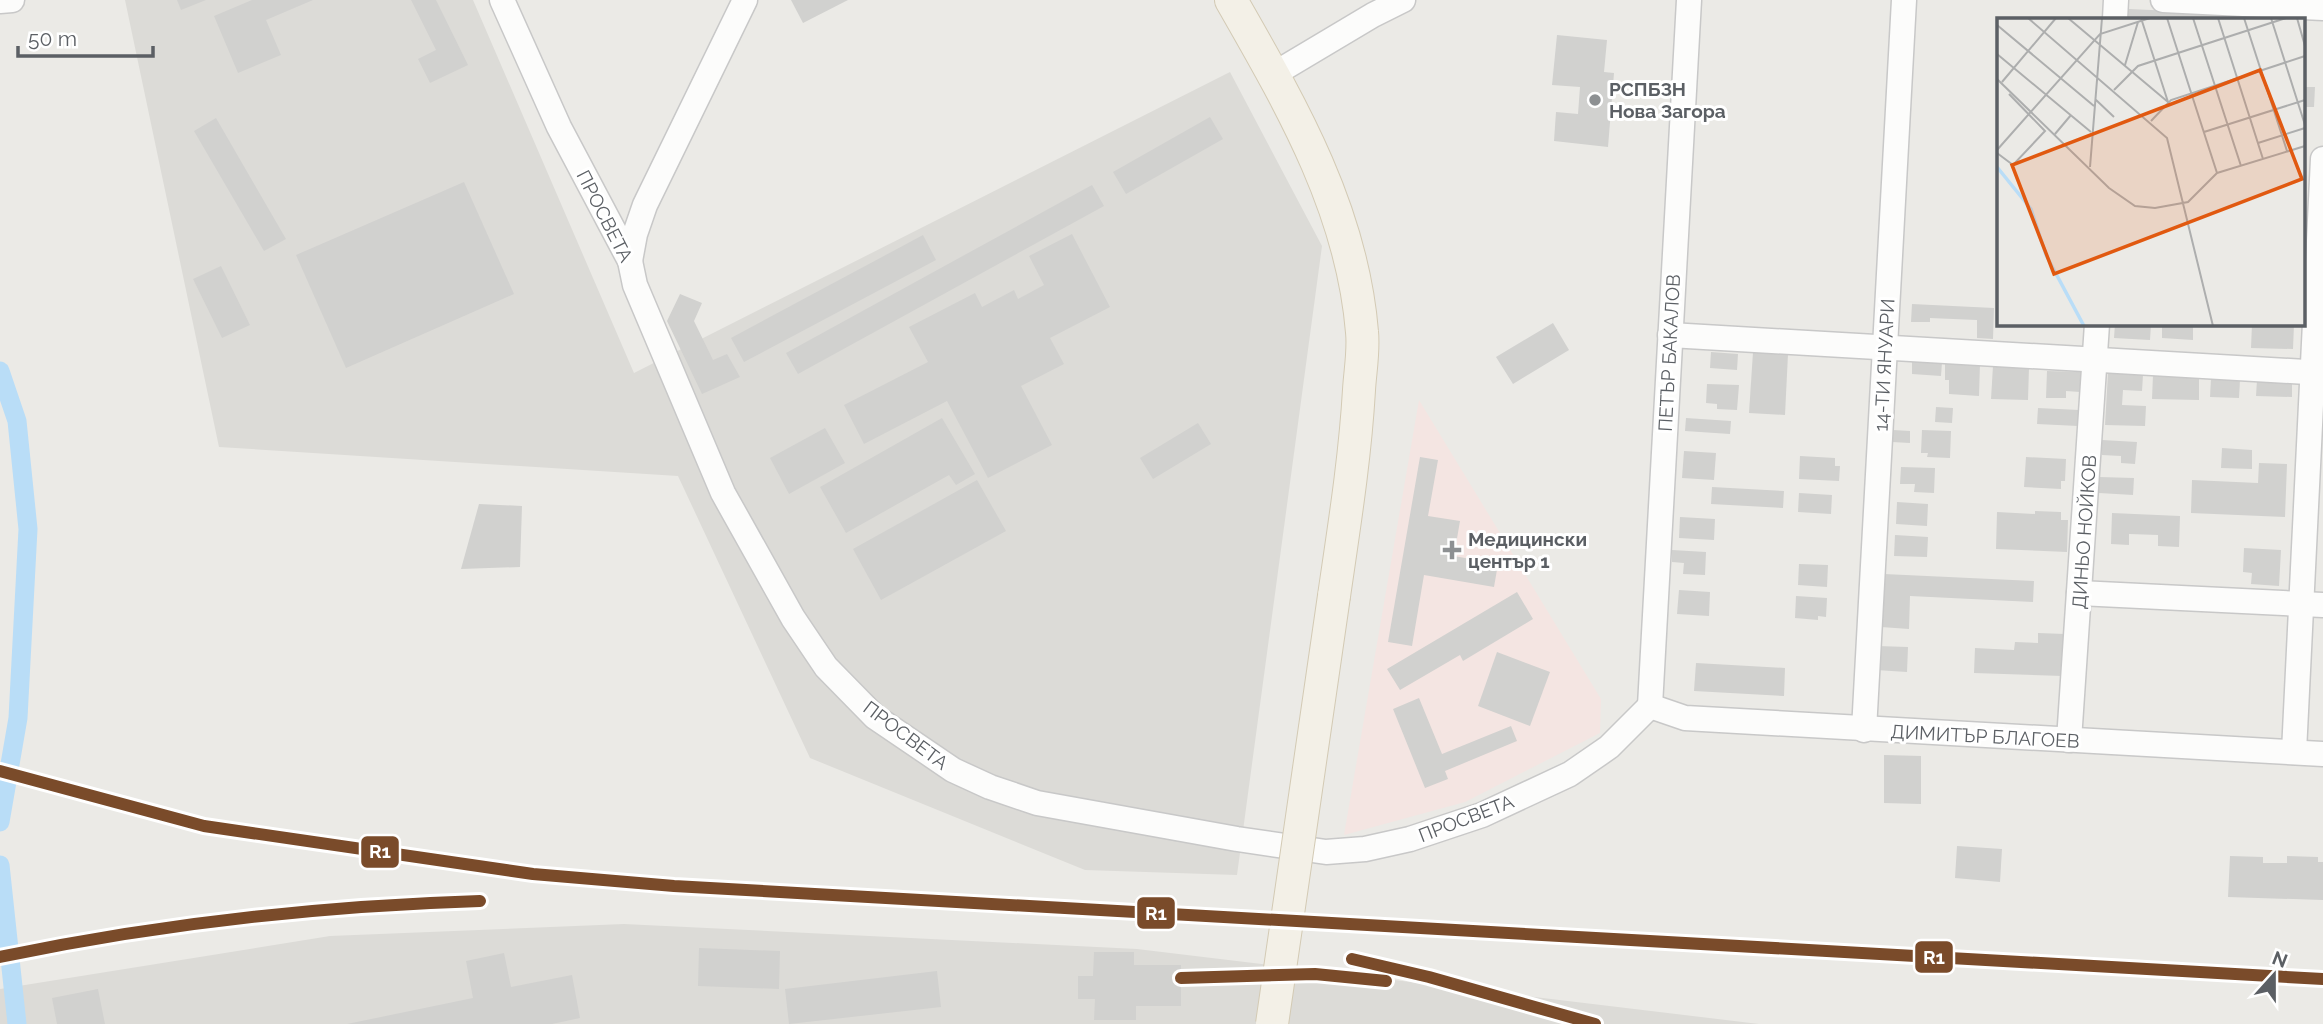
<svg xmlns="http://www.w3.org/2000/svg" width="2323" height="1024" font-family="Raleway,sans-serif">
<rect width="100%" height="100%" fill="#ebeae6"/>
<g fill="#dcdbd7">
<polygon points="125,0 473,0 634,373 1230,72 1322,246 1237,875 1085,870 810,758 678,476 219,447"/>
<polygon points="624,924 1137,949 1759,1024 0,1024 0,989 330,936"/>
</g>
<polygon fill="#f4e5e2" points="1419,400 1601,699 1600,733 1465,802 1344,835"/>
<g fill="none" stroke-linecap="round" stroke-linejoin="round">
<g stroke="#b9ddf7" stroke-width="19">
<polyline points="0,371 17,421 28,529 18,718 0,822"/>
<polyline points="0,865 17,1024"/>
</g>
</g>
<g fill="#d1d1cf">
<polygon points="177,0 206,0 181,10"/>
<polygon points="252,0 313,0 266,20 281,55 238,73 214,16"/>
<polygon points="411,0 436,0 468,65 430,83 418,59 436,50"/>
<polygon points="791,0 848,0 803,23"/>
<polygon points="2128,9 2220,13 2220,19 2128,19"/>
<polygon points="1557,35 1607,40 1604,72 1614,73 1608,147 1554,141 1556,112 1578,114 1580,87 1552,85"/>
<polygon points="2304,87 2315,87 2314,107 2304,107"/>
<polygon points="1210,117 1223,139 1126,194 1113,172"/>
<polygon points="216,118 286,239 264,251 194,131"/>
<polygon points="464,182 514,294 346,368 296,255"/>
<polygon points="1092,185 1104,206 798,374 786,353"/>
<polygon points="1072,234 1110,307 1050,338 1064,364 1021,386 1052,445 988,478 947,401 864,444 844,405 928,362 909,327 975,293 982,307 1014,290 1018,299 1044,285 1029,256"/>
<polygon points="923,235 936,260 744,362 731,338"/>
<polygon points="221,266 250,325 222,338 193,279"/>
<polygon points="680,294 702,303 694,321 713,360 727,354 740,377 702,394 667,321"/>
<polygon points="1912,304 1994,308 1993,339 1977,338 1977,320 1930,318 1930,322 1911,322"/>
<polygon points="1553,323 1569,350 1513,384 1496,357"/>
<polygon points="2115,324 2151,324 2150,340 2114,338"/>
<polygon points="2162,324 2193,324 2193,340 2162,338"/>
<polygon points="2252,324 2294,324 2293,349 2251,348"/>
<polygon points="1711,352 1738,354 1737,370 1710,368"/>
<polygon points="1753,352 1788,354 1785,415 1749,413"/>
<polygon points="1912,361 1942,362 1941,376 1912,374"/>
<polygon points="1945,361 1980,363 1979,396 1949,394 1949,380 1945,380"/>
<polygon points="1993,366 2029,367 2028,400 1991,399"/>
<polygon points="2047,371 2081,372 2080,392 2066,391 2066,398 2046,398"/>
<polygon points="2108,373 2143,375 2142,391 2123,390 2122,405 2146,406 2145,426 2105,425"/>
<polygon points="2153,375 2199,378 2199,400 2152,399"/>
<polygon points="2211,379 2240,380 2239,398 2210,397"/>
<polygon points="2257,380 2292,382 2292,397 2256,396"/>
<polygon points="1707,384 1739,385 1737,410 1717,409 1717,404 1706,403"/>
<polygon points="1936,407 1953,408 1952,423 1935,422"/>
<polygon points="2038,408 2079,410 2078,426 2037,424"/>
<polygon points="942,418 975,474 956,485 949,475 846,533 820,487"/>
<polygon points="1686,418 1731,421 1730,434 1685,431"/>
<polygon points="1198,423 1211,444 1153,479 1140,458"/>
<polygon points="825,428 845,463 789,494 770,458"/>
<polygon points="1893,430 1910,431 1910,443 1892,442"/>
<polygon points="1922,430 1951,431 1950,458 1927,457 1928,453 1921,453"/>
<polygon points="2102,440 2137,442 2135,464 2121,463 2121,456 2102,455"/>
<polygon points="2222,448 2252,450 2252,469 2221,468"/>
<polygon points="1684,451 1716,453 1714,480 1682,478"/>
<polygon points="1800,456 1835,458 1835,466 1840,466 1839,481 1799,479"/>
<polygon points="1420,457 1438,460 1428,516 1460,521 1454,556 1498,564 1494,587 1424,575 1412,646 1388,642"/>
<polygon points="2026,457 2066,459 2065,481 2061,481 2061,489 2024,487"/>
<polygon points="2259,463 2287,464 2285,517 2191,513 2192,480 2258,483"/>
<polygon points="1901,467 1935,468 1934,493 1914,492 1915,484 1900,484"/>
<polygon points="2099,477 2134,478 2133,495 2099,493"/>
<polygon points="977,480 1006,531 881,600 853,549"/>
<polygon points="1712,487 1784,491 1783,508 1711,504"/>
<polygon points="1799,493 1832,495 1831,514 1798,512"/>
<polygon points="1897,502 1928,504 1927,526 1896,524"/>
<polygon points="479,504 522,506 520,567 461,569"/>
<polygon points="2035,511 2061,512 2061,520 2068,520 2067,552 1996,549 1997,512 2035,514"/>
<polygon points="2112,513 2180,516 2179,547 2158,546 2158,535 2129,534 2129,545 2111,544"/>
<polygon points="1680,517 1715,519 1714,540 1679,538"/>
<polygon points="1895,535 1928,537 1927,557 1894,556"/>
<polygon points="2244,548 2281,550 2279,586 2251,584 2252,573 2243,572"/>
<polygon points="1672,550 1706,552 1705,575 1683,574 1684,563 1672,562"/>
<polygon points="1799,564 1828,565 1827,587 1798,585"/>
<polygon points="1884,574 2034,581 2033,602 1910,596 1909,629 1881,627"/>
<polygon points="1679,590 1710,592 1709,616 1677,614"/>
<polygon points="1517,592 1533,619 1463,661 1460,655 1400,690 1387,669"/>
<polygon points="1796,596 1827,598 1826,617 1818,616 1818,620 1795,618"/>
<polygon points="2038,633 2065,634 2063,676 1974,673 1975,648 2014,650 2015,642 2038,643"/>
<polygon points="1877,646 1908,647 1907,672 1876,670"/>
<polygon points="1497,652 1550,672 1530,726 1478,706"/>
<polygon points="1696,663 1785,668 1784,696 1694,691"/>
<polygon points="1419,698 1442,754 1511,726 1517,741 1445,771 1448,779 1425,788 1393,709"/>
<polygon points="1884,755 1921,756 1921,804 1884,803"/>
<polygon points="1957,846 2002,849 2000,882 1955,878"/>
<polygon points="2230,856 2263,857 2263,863 2287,863 2287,856 2318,857 2318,862 2323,862 2323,900 2228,897"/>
<polygon points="699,948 780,951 779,989 698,986"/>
<polygon points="1094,952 1134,952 1134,965 1181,965 1181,1006 1136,1006 1136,1020 1094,1020 1095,999 1078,999 1078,976 1093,976"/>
<polygon points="504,953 511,987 572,975 580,1018 552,1024 347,1024 473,998 466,961"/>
<polygon points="937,971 941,1007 789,1024 785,989"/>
<polygon points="98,989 105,1024 57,1024 52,998"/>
</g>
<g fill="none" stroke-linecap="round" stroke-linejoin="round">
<g stroke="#c8c8c8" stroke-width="27">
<g id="minor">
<polyline points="502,0 559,127 630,261 635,285 723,493 793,618 826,667 875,717 953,770 990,787 1037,803 1237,839 1326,852 1365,849 1410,839 1482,815 1570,774 1609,747 1650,706"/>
<polyline points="2163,0 2323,8"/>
<polyline points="0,1 12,0"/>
<polyline points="2115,19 2116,0"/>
<polyline points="1274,74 1373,15 1403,0"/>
<polyline points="630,261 635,234 645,205 745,0"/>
<polyline points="1670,335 2323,373"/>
<polyline points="2079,593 2323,605"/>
<polyline points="1650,706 1689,0"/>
<polyline points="1650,706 1685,718 2323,754"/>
<polyline points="1864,730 1904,0"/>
<polyline points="2069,740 2097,324"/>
<polyline points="2294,752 2323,159"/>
</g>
</g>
<g stroke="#d3cab4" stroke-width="34">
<path id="major" d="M1231,0C1291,105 1352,209 1362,332C1364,351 1360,372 1359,390C1355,459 1344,527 1334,596"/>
</g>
<use href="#minor" stroke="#fcfcfb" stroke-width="24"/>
<use href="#major" stroke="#f3f0e7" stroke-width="32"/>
<g stroke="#d3cab4" stroke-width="34" stroke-linecap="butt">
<polyline id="major-bridge" points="1272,1024 1334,596"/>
</g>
<use href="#major-bridge" stroke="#f3f0e7" stroke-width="32"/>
<g stroke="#fff" stroke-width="18">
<g id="rail-1">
<polyline points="0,771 204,826 533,874 674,886 2323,979"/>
<path d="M0,957C158,924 319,906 480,901"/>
<polyline points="1352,959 1429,977 1595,1024"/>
<polyline points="1181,978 1315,974 1386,981"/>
</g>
</g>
<use href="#rail-1" stroke="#7a4b2a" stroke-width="12"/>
</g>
<g fill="#8d9092" stroke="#fff" stroke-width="2.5">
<circle cx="1595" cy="100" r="7"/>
<path d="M1448.5 539.5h7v7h7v7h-7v7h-7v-7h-7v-7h7z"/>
</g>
<g text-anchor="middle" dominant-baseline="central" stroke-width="6" stroke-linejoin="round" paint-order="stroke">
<g font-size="19" font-weight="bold" fill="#5b5f64" stroke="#fff" text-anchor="start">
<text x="1609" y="89">РСПБЗН<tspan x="1609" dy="22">Нова Загора</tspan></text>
<text x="1468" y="539">Медицински<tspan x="1468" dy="22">център 1</tspan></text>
</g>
<g font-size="19" fill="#5b5f64" stroke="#fff">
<text transform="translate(605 216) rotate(63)">ПРОСВЕТА</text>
<text transform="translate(1669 353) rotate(-87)">ПЕТЪР БАКАЛОВ</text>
<text transform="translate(1884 365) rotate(-87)">14-ТИ ЯНУАРИ</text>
<text transform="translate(2084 532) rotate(-86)">ДИНЬО НОЙКОВ</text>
<text transform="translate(906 735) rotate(37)">ПРОСВЕТА</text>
<text transform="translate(1985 736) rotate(3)">ДИМИТЪР БЛАГОЕВ</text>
<text transform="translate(1466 818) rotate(-21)">ПРОСВЕТА</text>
</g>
</g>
<g transform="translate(1997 18)">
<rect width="308" height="308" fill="#ebeae6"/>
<path fill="none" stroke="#b9ddf7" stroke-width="3.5" d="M0,149L34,191L49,237L87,308"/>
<path fill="none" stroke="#adaeae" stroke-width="2" d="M31,0L170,120L216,308M71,0L171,84M144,0L171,84M170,0L220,155M196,0L244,148M221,0L266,141M247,0L290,133M274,0L308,107M300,0L308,28M0,7L97,88M0,36L94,114M128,47L141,4M0,61L112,170L138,188L158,190L191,184L220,155M5,64L59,0M117,72L141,48L289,0M98,81L117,99M154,103L174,82L308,38M207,114L308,82M58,116L74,97M261,125L308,110M0,132L103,16L153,0M0,135L16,147L48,113L12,76M93,149L105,0M220,155L308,128"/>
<path fill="#e15910" fill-opacity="0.15" stroke="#e15910" stroke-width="3.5" d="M263,52L305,161L57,256L15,147Z"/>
<rect width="308" height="308" fill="none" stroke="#5b5f64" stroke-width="3.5"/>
</g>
<g stroke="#fff" stroke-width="2.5">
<rect x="360" y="835" width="40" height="34" rx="7" fill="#7a4b2a"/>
<rect x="1136" y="896" width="40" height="34" rx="7" fill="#7a4b2a"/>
<rect x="1914" y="940" width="40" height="34" rx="7" fill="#7a4b2a"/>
</g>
<g font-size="19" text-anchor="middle" font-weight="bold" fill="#fff">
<text x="380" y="858">R1</text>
<text x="1156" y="920">R1</text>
<text x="1934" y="964">R1</text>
</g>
<g transform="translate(2274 975) rotate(21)" stroke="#ffffff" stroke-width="5" paint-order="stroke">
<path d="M0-5L12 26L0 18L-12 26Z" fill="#5b5f64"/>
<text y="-10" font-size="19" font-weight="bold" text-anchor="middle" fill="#5b5f64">N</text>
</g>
<path d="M18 46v10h135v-10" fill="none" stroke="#5b5f64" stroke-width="3.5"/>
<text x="28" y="46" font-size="21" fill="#5b5f64" stroke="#ffffff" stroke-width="5" paint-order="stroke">50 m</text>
</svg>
